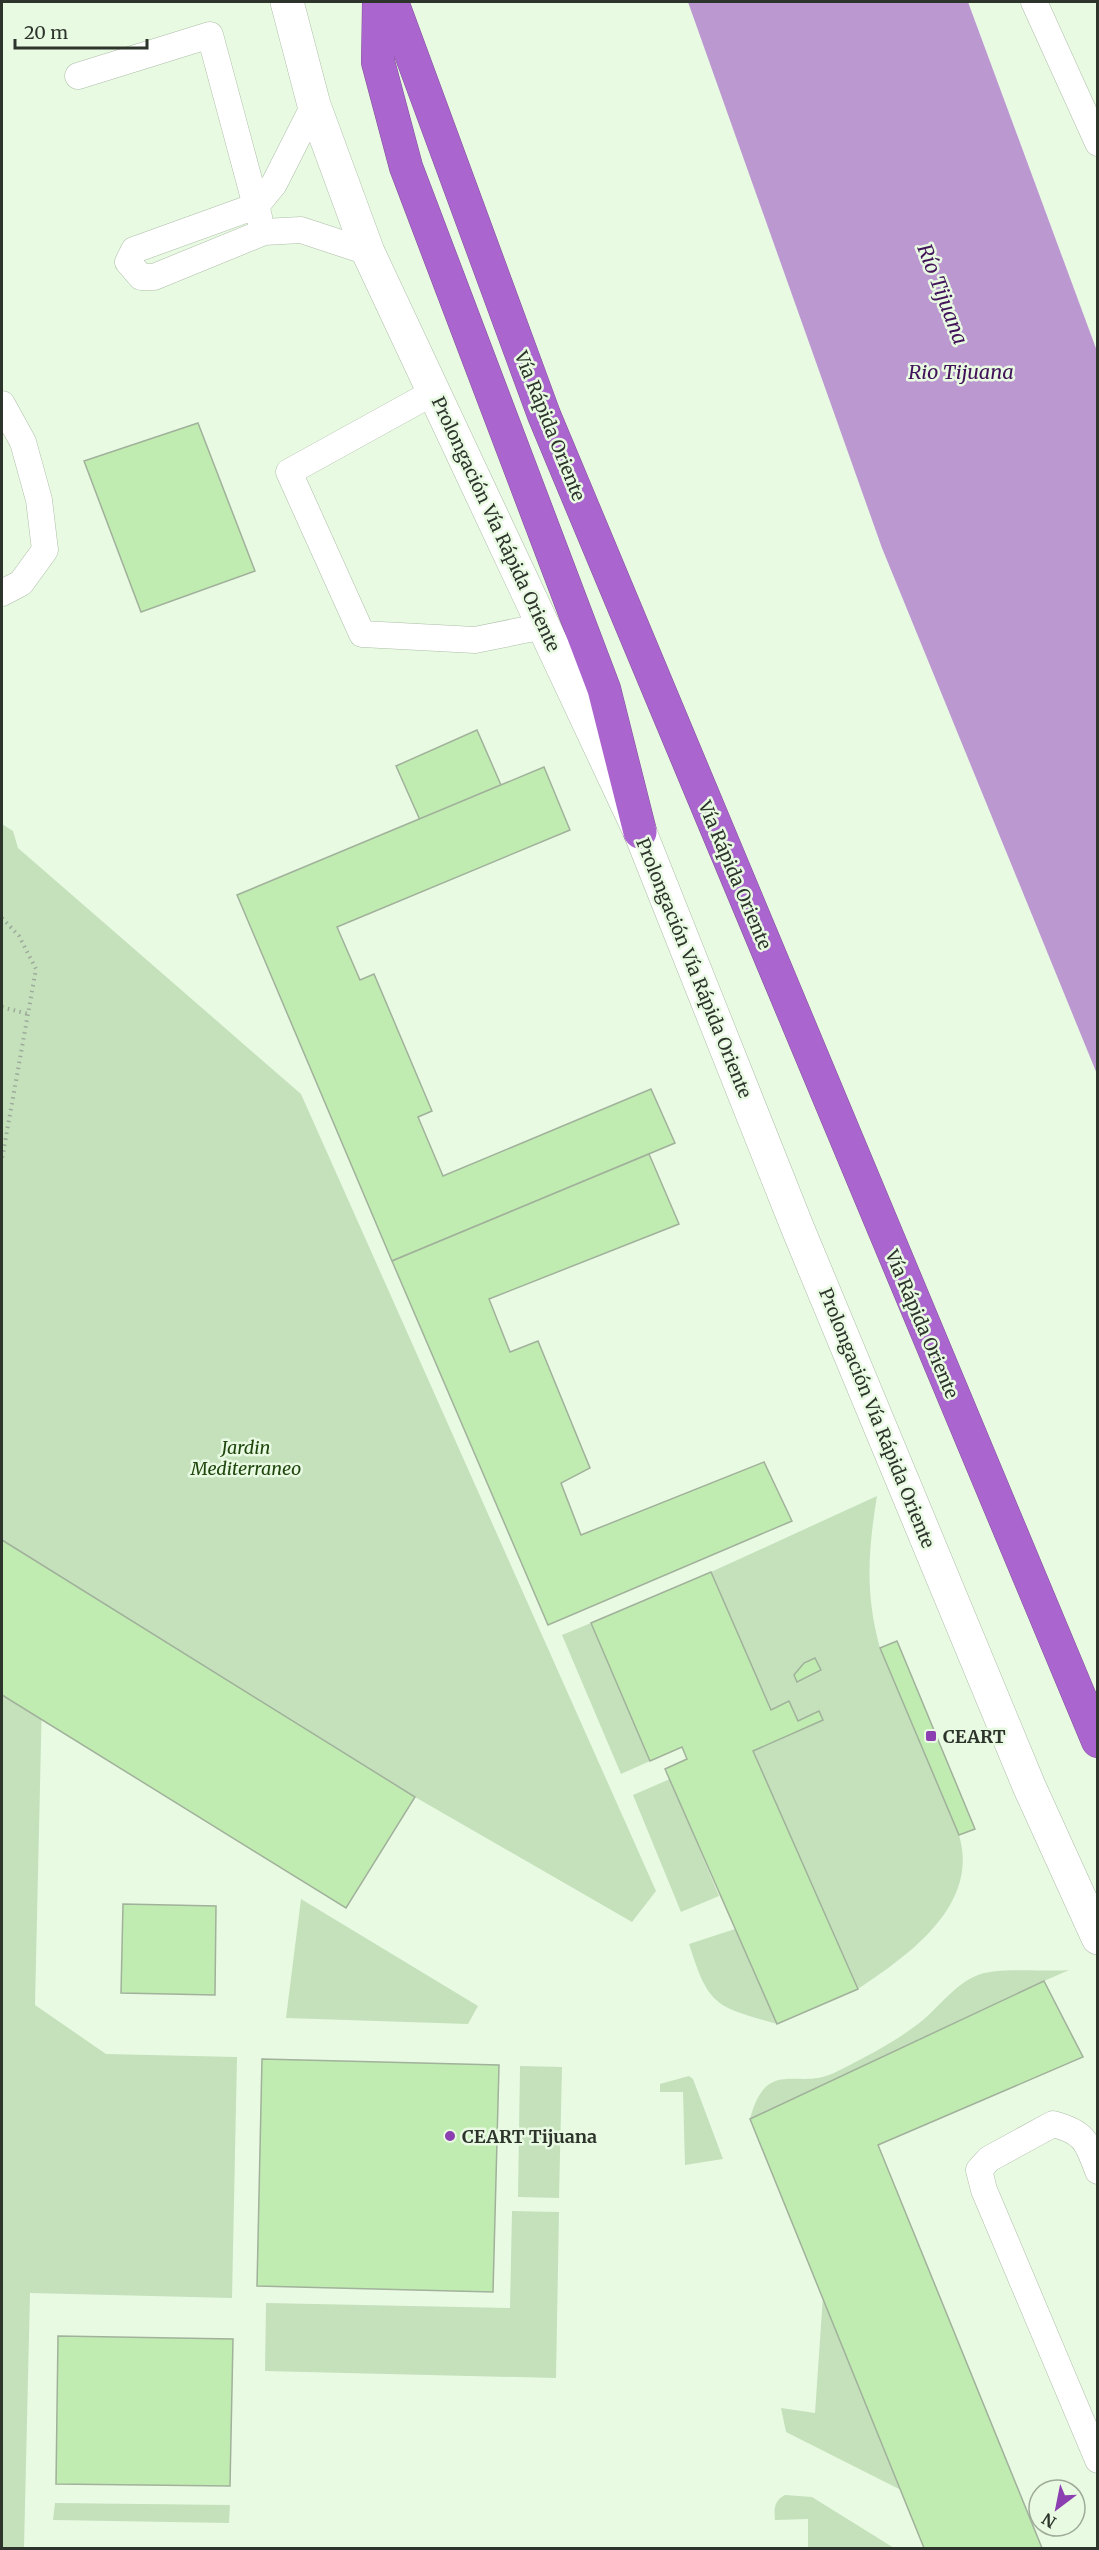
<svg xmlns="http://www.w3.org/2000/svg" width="1099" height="2550" font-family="Merriweather,serif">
<rect width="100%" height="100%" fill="#e9fae3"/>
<g fill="#c4e1bb">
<polygon points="2,824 13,831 18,848 301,1094 656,1891 632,1922 415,1797 45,1567 35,2005 106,2054 237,2057 232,2298 30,2293 24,2548 2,2548"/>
<path d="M877,1496C868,1551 865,1594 880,1648L959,1835C980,1905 909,1955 858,1989L753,1751L823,1720L819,1712L798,1721L789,1702L771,1710L711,1572Z"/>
<polygon points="591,1623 650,1761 621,1774 562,1635"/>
<polygon points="670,1779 719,1896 681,1912 633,1795"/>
<polygon points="301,1899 478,2006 468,2024 286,2018"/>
<path d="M735,1929L777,2024C715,2006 709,2007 689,1944Z"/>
<path d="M1069,1970L1044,1981L750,2119C767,2055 798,2092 836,2072C864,2058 893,2043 918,2024C939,2008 953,1985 978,1975C997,1967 1046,1972 1069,1970Z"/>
<polygon points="520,2066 562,2067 559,2198 518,2197"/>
<polygon points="689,2076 693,2079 723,2159 685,2165 683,2092 660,2092 660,2084"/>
<polygon points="512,2211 559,2212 556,2378 265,2371 266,2303 510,2308"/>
<polygon points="823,2296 901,2490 786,2432 781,2408 815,2413"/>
<path d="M785,2495L812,2497L894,2548H808V2519L775,2520C774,2508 774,2501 785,2495Z"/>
<polygon points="55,2503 230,2505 229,2523 53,2520"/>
</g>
<polygon fill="#bc98d1" points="688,2 968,2 1097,351 1097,1074 882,548"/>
<g fill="#c0ecb1" stroke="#a1b19b" stroke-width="1.5">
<polygon points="198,423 255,571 141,612 84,461"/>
<polygon points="477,730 501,785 420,820 396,766"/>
<polygon points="544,767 570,830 337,927 360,980 374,974 432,1111 418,1117 443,1176 651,1089 675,1143 392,1261 237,895"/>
<polygon points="649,1154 679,1224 489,1299 510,1352 538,1341 590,1468 561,1483 581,1535 764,1462 792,1521 548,1625 392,1261"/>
<polygon points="2,1540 415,1797 346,1908 2,1695"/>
<polygon points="711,1572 771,1710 789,1701 798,1721 819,1711 823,1720 753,1751 858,1989 777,2024 665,1769 687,1759 682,1747 650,1761 591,1623"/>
<polygon points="897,1641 975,1829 959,1835 880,1648"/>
<polygon points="815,1658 821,1670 797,1682 794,1675 804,1663"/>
<polygon points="123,1904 216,1906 215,1995 121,1993"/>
<polygon points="1044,1981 1083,2057 878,2145 1042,2548 924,2548 750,2119"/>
<polygon points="262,2059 499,2065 493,2292 257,2286"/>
<polygon points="58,2336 233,2339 230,2486 56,2484"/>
</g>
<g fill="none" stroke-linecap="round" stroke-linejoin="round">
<g stroke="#adbda8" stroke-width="27">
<g id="lane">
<polyline points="1034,2 1098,143"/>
<polyline points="78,76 210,35 259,217"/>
<polyline points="314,105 274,184 256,206 134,250 128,262 141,277 154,277 264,232 301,230 368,252"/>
<polyline points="434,392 289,472 362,634 475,640 544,626"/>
<polyline points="2,404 23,442 39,500 45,550 21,583 2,593"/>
<path d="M1098,2171C1087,2141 1084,2132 1053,2124L989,2159L979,2170L984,2190L1098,2460"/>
</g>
</g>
<g stroke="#adbda8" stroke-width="34">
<polyline id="secondary" points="287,2 314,105 368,252 640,832 798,1229 908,1494 1029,1786 1098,1938"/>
</g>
<g stroke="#7f5496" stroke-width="34">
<g id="highway">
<polyline points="379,2 378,62 406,167 604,689 640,832"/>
<polyline points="392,2 544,415 1098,1741"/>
</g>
</g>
<g stroke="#9eab9a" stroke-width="4" stroke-dasharray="1.5 4.5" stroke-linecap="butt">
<polyline points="2,918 19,936 36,969 2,1159"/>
<polyline points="2,1007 28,1014"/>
</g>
<use href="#lane" stroke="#fff" stroke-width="26"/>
<use href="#secondary" stroke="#fff" stroke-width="33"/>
<use href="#highway" stroke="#ab65cf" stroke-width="33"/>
</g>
<g fill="#8b3fb0" stroke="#e9fae3" stroke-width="2">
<rect x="925" y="1730" width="12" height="12" rx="3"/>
<circle cx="450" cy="2136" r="6"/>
</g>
<g text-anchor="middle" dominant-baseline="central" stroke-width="5" stroke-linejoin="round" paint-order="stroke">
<g font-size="18" fill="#2d342b" stroke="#e9fae3">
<text transform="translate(550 426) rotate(68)">Vía Rápida Oriente</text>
<text transform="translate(496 524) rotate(65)">Prolongación Vía Rápida Oriente</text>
<text transform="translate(735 875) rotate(67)">Vía Rápida Oriente</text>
<text transform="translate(694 968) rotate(68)">Prolongación Vía Rápida Oriente</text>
<text transform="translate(922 1324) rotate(67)">Vía Rápida Oriente</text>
<text transform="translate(877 1418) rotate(68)">Prolongación Vía Rápida Oriente</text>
</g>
<g font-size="18" font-style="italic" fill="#1f470d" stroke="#e9fae3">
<text x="246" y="1447">Jardin<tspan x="246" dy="21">Mediterraneo</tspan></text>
</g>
<g font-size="18" font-weight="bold" fill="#2d342b" stroke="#e9fae3" text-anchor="start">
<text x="943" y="1736">CEART</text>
<text x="462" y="2136">CEART Tijuana</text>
</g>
<g font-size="20" font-style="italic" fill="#421358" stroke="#e9fae3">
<text transform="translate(943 294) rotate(69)">Río Tijuana</text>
<text x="961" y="371">Rio Tijuana</text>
</g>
</g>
<rect width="1099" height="2550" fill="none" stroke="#2d342b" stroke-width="6"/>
<g transform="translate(1057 2508) rotate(212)"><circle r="28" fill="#e9fae3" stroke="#9eab99" stroke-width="1.5"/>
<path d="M0-4.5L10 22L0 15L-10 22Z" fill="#8b3fb0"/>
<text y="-9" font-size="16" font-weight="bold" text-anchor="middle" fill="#2d342b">N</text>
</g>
<path d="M15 39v9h132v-9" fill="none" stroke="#2d342b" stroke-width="3"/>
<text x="24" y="39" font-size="18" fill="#2d342b" stroke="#e9fae3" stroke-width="4.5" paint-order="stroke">20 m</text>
</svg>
